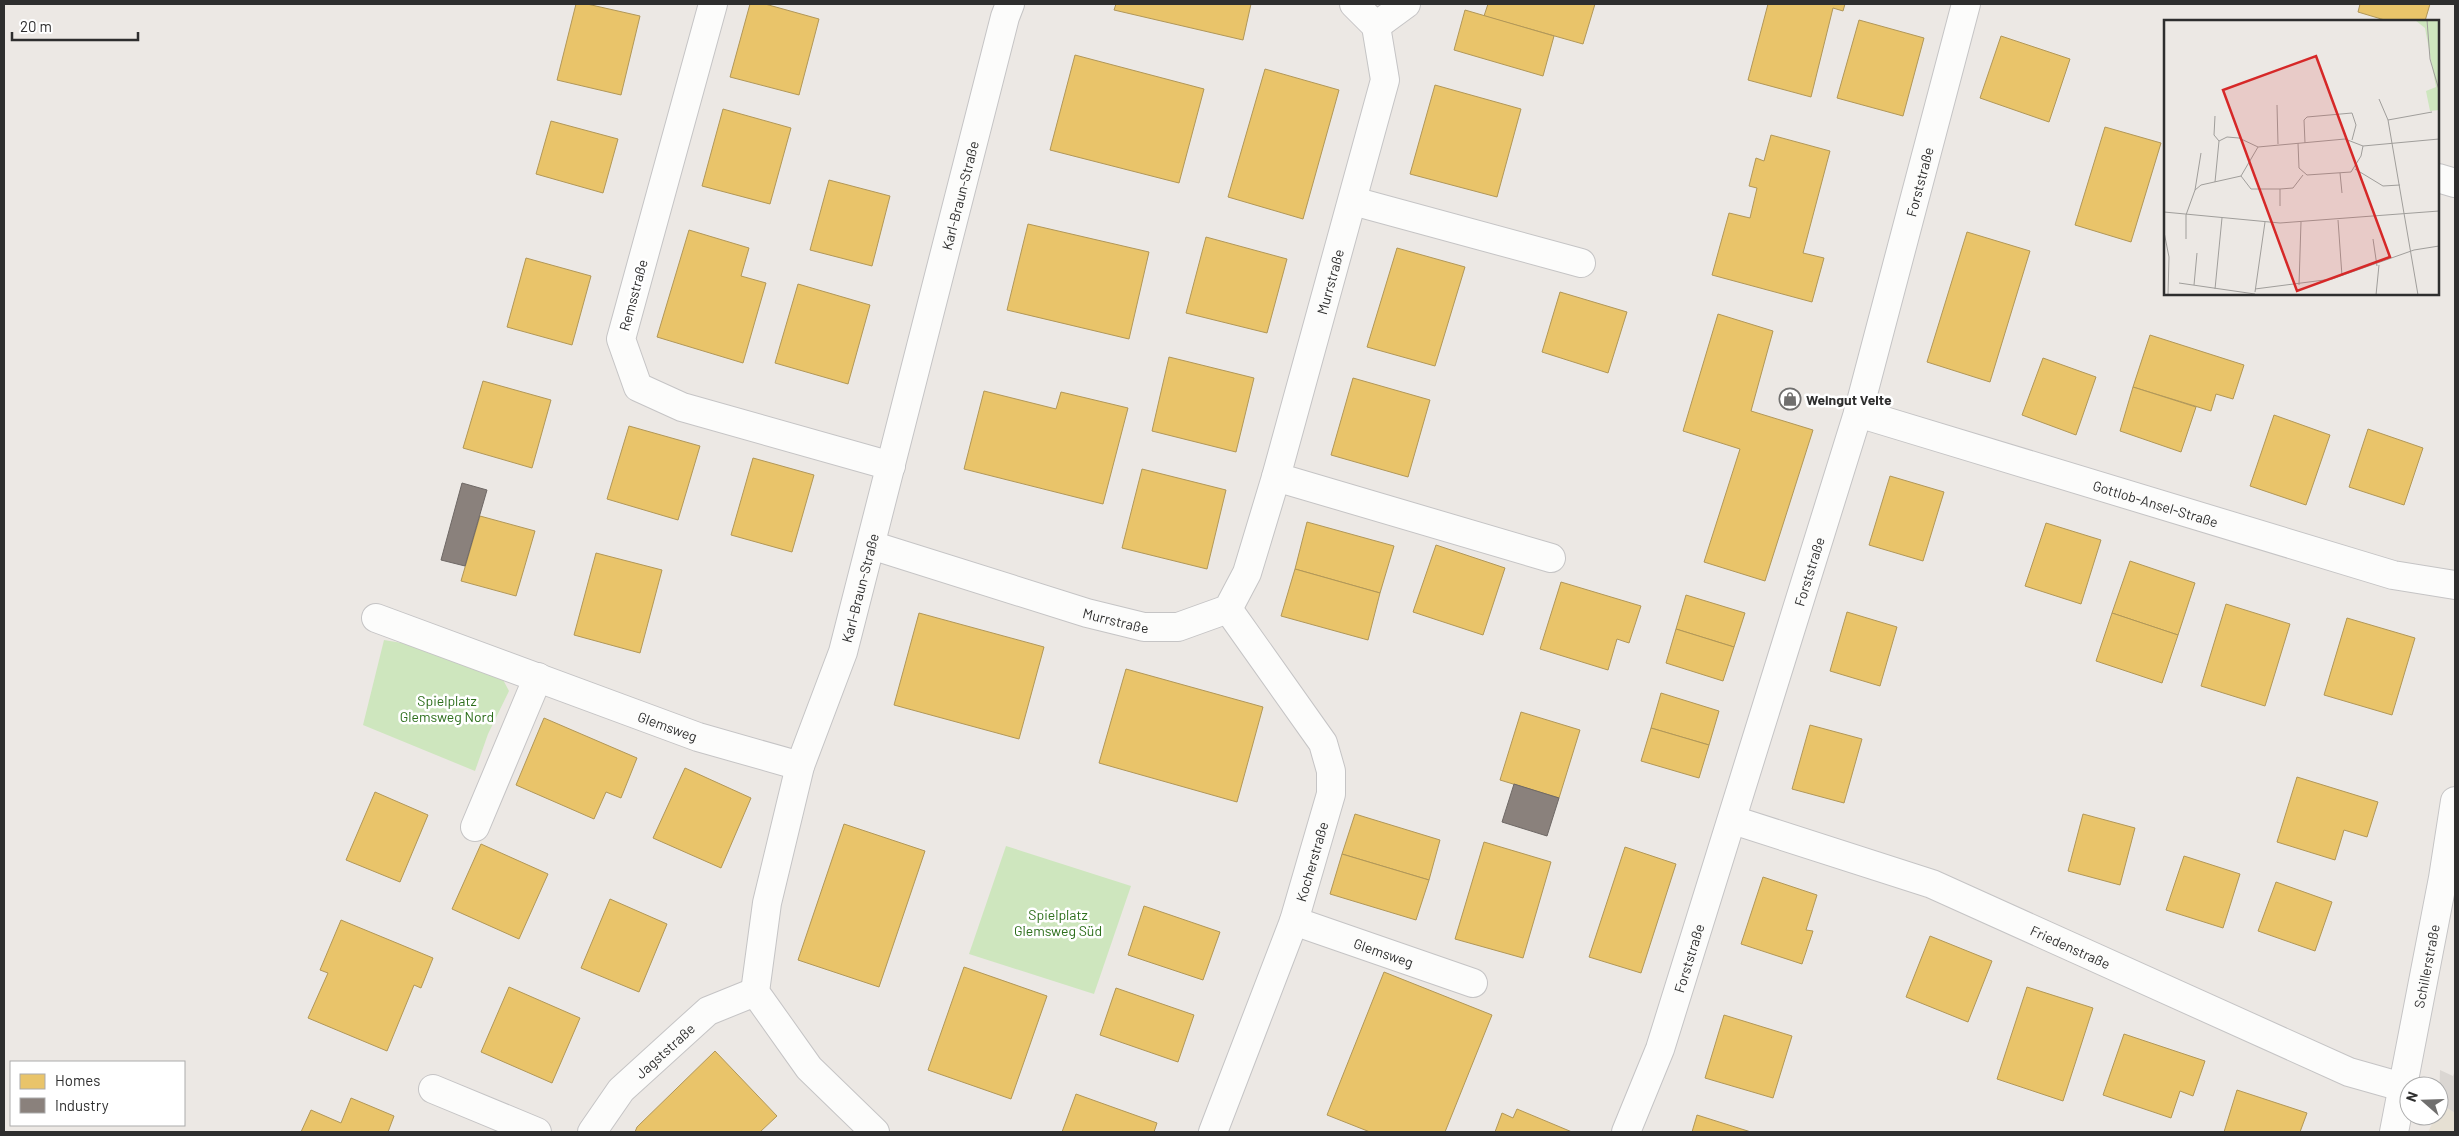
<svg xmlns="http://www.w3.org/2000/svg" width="2459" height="1136" font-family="Barlow,sans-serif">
<rect width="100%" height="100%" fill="#ece8e4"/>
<polygon fill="#e6e0d3" points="2442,1105 2455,1113 2455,1132 2428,1132 2436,1116 2439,1116"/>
<g fill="#cee6be">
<polygon points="384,640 402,643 501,676 509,691 488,734 475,771 363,725"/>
<polygon points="1006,846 1131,886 1094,994 969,954"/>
</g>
<polygon fill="#dad6d2" points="2440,1070 2453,1076 2455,1070 2455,1113 2439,1103"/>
<g fill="#e9c46a" stroke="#b19758">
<polygon points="576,4 587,4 640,16 621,95 557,80"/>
<polygon points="750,4 765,4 819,19 799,95 730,77"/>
<polygon points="1116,4 1251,4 1243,40 1114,10"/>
<polygon points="1488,4 1595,4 1583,44 1484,16"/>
<polygon points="1768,4 1845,4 1843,11 1833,8 1811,97 1748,80"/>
<polygon points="2360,4 2430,4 2425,21 2388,21 2358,12"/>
<polygon points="1465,10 1554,36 1543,76 1454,50"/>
<polygon points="1859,20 1924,38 1903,116 1837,98"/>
<polygon points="2001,36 2070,59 2049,122 1980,98"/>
<polygon points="1075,55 1204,89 1179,183 1050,150"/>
<polygon points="1265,69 1339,90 1303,219 1228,197"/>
<polygon points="1435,85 1521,109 1497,197 1410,174"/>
<polygon points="723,109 791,128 770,204 702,186"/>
<polygon points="551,121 618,139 603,193 536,174"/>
<polygon points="2105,127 2161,143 2131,242 2075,225"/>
<polygon points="1771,135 1830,151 1803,253 1824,258 1812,302 1712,275 1729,213 1750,218 1757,188 1749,186 1756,158 1764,161"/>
<polygon points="829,180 890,196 872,266 810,250"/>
<polygon points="1028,224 1149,252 1129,339 1007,310"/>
<polygon points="689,230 749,248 741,276 766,283 743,363 657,337"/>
<polygon points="1967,232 2030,251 1990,382 1927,362"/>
<polygon points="1206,237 1287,259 1267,333 1186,313"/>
<polygon points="1397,248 1465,267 1435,366 1367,347"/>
<polygon points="526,258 591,276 572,345 507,327"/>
<polygon points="798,284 870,305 848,384 775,363"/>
<polygon points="1560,292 1627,312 1608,373 1542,352"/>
<polygon points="1718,314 1773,331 1751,411 1813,430 1765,581 1704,562 1740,449 1683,431"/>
<polygon points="2150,335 2244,365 2233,399 2216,394 2211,411 2133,387"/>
<polygon points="1169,357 1254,378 1236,452 1152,431"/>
<polygon points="2043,358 2096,377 2076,435 2022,415"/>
<polygon points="1353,378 1430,400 1408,477 1331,455"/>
<polygon points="483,381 551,400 532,468 463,448"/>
<polygon points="2133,387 2196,407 2181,452 2120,431"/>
<polygon points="984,391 1056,409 1061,392 1128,408 1103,504 964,469"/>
<polygon points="2274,415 2330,435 2306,505 2250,486"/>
<polygon points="629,426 700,446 678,520 607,499"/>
<polygon points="2368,429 2423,448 2404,505 2349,487"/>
<polygon points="753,458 814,475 792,552 731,535"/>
<polygon points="1142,469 1226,490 1207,569 1122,548"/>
<polygon points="1890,476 1944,492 1923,561 1869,545"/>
<polygon points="480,516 535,531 516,596 461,581"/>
<polygon points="1307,522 1394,546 1380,593 1295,569"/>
<polygon points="2046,523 2101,540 2081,604 2025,586"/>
<polygon points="1436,545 1505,568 1483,635 1413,612"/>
<polygon points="596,553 662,570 640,653 574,635"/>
<polygon points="2130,561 2195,583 2178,635 2112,613"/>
<polygon points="1295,569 1380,593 1368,640 1281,616"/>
<polygon points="1561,582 1641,606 1629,643 1617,639 1608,670 1540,649"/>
<polygon points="1686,595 1745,613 1734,647 1676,629"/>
<polygon points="2226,604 2290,624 2265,706 2201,686"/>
<polygon points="1847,612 1897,627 1880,686 1830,671"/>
<polygon points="919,613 1044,647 1019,739 894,705"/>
<polygon points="2112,613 2178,635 2162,683 2096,661"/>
<polygon points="2347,618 2415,638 2392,715 2324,695"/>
<polygon points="1676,629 1734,647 1723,681 1666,663"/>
<polygon points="1126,669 1263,707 1237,802 1099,763"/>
<polygon points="1661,693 1719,711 1709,745 1651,728"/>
<polygon points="1521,712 1580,730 1559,798 1500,780"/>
<polygon points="544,718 637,758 621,798 606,792 594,819 516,785"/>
<polygon points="1810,725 1862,739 1844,803 1792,789"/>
<polygon points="1651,728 1709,745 1699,778 1641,761"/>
<polygon points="685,768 751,798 721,868 653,838"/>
<polygon points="2297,777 2378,802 2367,837 2344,830 2335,860 2277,842"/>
<polygon points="375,792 428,815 400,882 346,860"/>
<polygon points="1355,814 1440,840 1429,880 1342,854"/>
<polygon points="2083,814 2135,828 2120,885 2068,871"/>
<polygon points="844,824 925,851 879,987 798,960"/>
<polygon points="1484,842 1551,862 1523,958 1455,939"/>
<polygon points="481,844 548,874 519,939 452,909"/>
<polygon points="1625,847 1676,864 1641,973 1589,957"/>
<polygon points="1342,854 1429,880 1416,920 1330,894"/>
<polygon points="2184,856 2240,874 2223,928 2166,910"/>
<polygon points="1763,877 1817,895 1806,930 1813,931 1802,964 1741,944"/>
<polygon points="2276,882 2332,902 2315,951 2258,931"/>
<polygon points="610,899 667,924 639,992 581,968"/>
<polygon points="1144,906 1220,932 1203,980 1128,955"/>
<polygon points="341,920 433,958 421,988 414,985 387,1051 308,1018 328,973 320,970"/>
<polygon points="1930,936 1992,961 1968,1022 1906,997"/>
<polygon points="964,967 1047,996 1011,1099 928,1070"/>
<polygon points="1384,972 1492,1015 1445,1132 1370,1132 1327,1115"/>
<polygon points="509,987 580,1018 552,1083 481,1052"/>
<polygon points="2027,987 2093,1008 2063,1101 1997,1079"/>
<polygon points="1116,988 1194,1015 1178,1062 1100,1035"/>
<polygon points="1724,1015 1792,1036 1773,1098 1705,1078"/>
<polygon points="2124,1034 2205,1061 2193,1096 2180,1091 2171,1118 2103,1095"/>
<polygon points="715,1051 777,1116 760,1132 635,1132 637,1127"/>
<polygon points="2237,1090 2307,1113 2300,1132 2224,1132"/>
<polygon points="1076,1094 1157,1123 1154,1132 1062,1132"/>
<polygon points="351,1098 394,1116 388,1132 301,1132 311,1110 341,1123"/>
<polygon points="1517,1109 1572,1132 1495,1132 1502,1113 1513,1118"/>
<polygon points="1697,1115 1751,1132 1692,1132"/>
</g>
<g fill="#8a817c" stroke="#6e6865">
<polygon points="462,483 487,490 465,566 441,560"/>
<polygon points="1514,784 1559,798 1547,836 1502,822"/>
</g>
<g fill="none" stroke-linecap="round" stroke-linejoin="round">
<g stroke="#c5c4c5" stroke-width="30">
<g id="minor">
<polyline points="713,4 621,339 638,387 682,407 891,466"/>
<polyline points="1376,26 1406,4"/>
<polyline points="2438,178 2455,183"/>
<polyline points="1353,201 1581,263"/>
<path id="s1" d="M1858,413L2393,575L2455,585"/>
<polyline points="1276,477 1551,558"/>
<path id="s2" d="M871,545L1087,613L1144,627H1178L1228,609L1247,573L1276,477L1385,80L1376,26L1354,4"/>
<path id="s3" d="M376,618L698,737L800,766"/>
<path id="s4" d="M1733,820L1932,884L2349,1072L2402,1087"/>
<polyline points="475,827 538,677"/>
<path id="s5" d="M1294,921L1473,983"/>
<polyline points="433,1089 537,1132"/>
<path id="s6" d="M592,1132L621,1090L708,1011L755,992"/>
<path id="s7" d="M875,1132L809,1068L755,992L767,903L800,766L843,652L1005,17L1010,4"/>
<path id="s8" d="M1213,1132L1294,921L1331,794V771L1323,743L1228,609"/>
<path id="s9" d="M1626,1132L1660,1049L1858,413L1966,4"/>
<path id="s10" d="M2394,1132L2443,878L2455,801"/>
</g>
</g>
<use href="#minor" stroke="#fcfcfb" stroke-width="28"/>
</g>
<defs>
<g id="shop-ring" transform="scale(1.125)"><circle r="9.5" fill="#fff" stroke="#706f6e" stroke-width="1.5"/><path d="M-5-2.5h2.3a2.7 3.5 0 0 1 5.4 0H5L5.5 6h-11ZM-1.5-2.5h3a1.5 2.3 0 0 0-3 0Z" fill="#706f6e"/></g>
</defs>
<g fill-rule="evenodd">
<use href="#shop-ring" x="1790" y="399"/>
</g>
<g text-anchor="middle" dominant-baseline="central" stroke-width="5" stroke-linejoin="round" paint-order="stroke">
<g font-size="14" fill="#2e2e2e" stroke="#fff">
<text stroke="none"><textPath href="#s9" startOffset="995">Forststraße</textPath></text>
<text stroke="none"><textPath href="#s7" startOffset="1009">Karl-Braun-Straße</textPath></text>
<text stroke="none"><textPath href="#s2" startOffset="716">Murrstraße</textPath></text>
<text transform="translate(633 295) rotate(-75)">Remsstraße</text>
<text stroke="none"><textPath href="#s1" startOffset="311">Gottlob-Ansel-Straße</textPath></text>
<text stroke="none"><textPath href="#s9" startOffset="590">Forststraße</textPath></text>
<text stroke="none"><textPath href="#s7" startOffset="604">Karl-Braun-Straße</textPath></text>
<text stroke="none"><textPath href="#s2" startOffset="256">Murrstraße</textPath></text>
<text stroke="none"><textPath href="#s3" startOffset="311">Glemsweg</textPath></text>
<text stroke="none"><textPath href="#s8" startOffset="288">Kocherstraße</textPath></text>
<text stroke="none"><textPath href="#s4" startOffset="361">Friedenstraße</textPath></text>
<text stroke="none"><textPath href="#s5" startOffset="95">Glemsweg</textPath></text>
<text stroke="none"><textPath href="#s9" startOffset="185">Forststraße</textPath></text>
<text stroke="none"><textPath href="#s10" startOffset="169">Schillerstraße</textPath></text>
<text stroke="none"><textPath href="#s6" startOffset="110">Jagststraße</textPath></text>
</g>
<g font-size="14" font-weight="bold" fill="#2e2e2e" stroke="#fff" text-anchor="start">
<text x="1806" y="399">Weingut Velte</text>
</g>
<g font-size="14" fill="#2c6e1b" stroke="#fff">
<text x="447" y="700">Spielplatz<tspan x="447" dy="16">Glemsweg Nord</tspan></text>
<text x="1058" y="914">Spielplatz<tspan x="1058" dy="16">Glemsweg Süd</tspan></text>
</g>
</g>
<g transform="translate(2164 20)">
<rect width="275" height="275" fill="#ece8e4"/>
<path d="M251,0H274L275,3V90L266,91L262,71L272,67L261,8Z" fill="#cee6be"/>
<path fill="none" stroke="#a09e9b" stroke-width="1" d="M263,0L266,39L275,70M215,79L224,100L254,275M113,85L114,124M51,96L50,115L55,121M224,100L268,92M134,123L135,148L143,155L187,152L197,136L199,126M141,123L140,100L143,97L188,93L192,105L188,120M191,149L219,166L236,165M176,153L178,173M77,156L87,169H116L129,168L139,155M51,162L55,121L63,117L75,118L94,127M116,169V186M31,170L37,133M0,192L116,203L275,191M174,200L178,256M0,212L5,237L4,275M22,219V195L31,170L37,165L77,156L94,127L181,119L199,126L275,119M209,219L213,246M15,263L91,274M30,265L33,233M135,265L137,202M51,269L58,198M91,269L168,259L250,230L275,226M91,272L101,202M212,275L215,245"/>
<path fill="#d62828" fill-opacity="0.15" stroke="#d62828" stroke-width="2.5" d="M152,36L226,237L133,271L59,70Z"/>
<rect width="275" height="275" fill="none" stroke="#2e2e2e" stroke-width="2.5"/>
</g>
<rect width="2459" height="1136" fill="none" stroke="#2e2e2e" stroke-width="10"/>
<rect x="10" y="1061" width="175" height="65" fill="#ffffff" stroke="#ababab"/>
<rect x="20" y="1074" width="25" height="15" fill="#e9c46a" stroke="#ababab"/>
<text x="55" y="1086" font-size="15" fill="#2e2e2e">Homes</text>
<rect x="20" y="1098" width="25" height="15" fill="#8a817c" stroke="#ababab"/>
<text x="55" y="1111" font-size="15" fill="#2e2e2e">Industry</text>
<g transform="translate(2424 1101) rotate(290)"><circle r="24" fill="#ffffff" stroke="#ababab"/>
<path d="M0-4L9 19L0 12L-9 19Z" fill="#706f6e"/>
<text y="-8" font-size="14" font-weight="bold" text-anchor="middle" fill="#2e2e2e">N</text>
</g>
<path d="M12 32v8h126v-8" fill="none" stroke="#2e2e2e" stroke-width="2.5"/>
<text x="20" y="32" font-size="15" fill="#2e2e2e" stroke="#ffffff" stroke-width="4" paint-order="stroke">20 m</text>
</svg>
